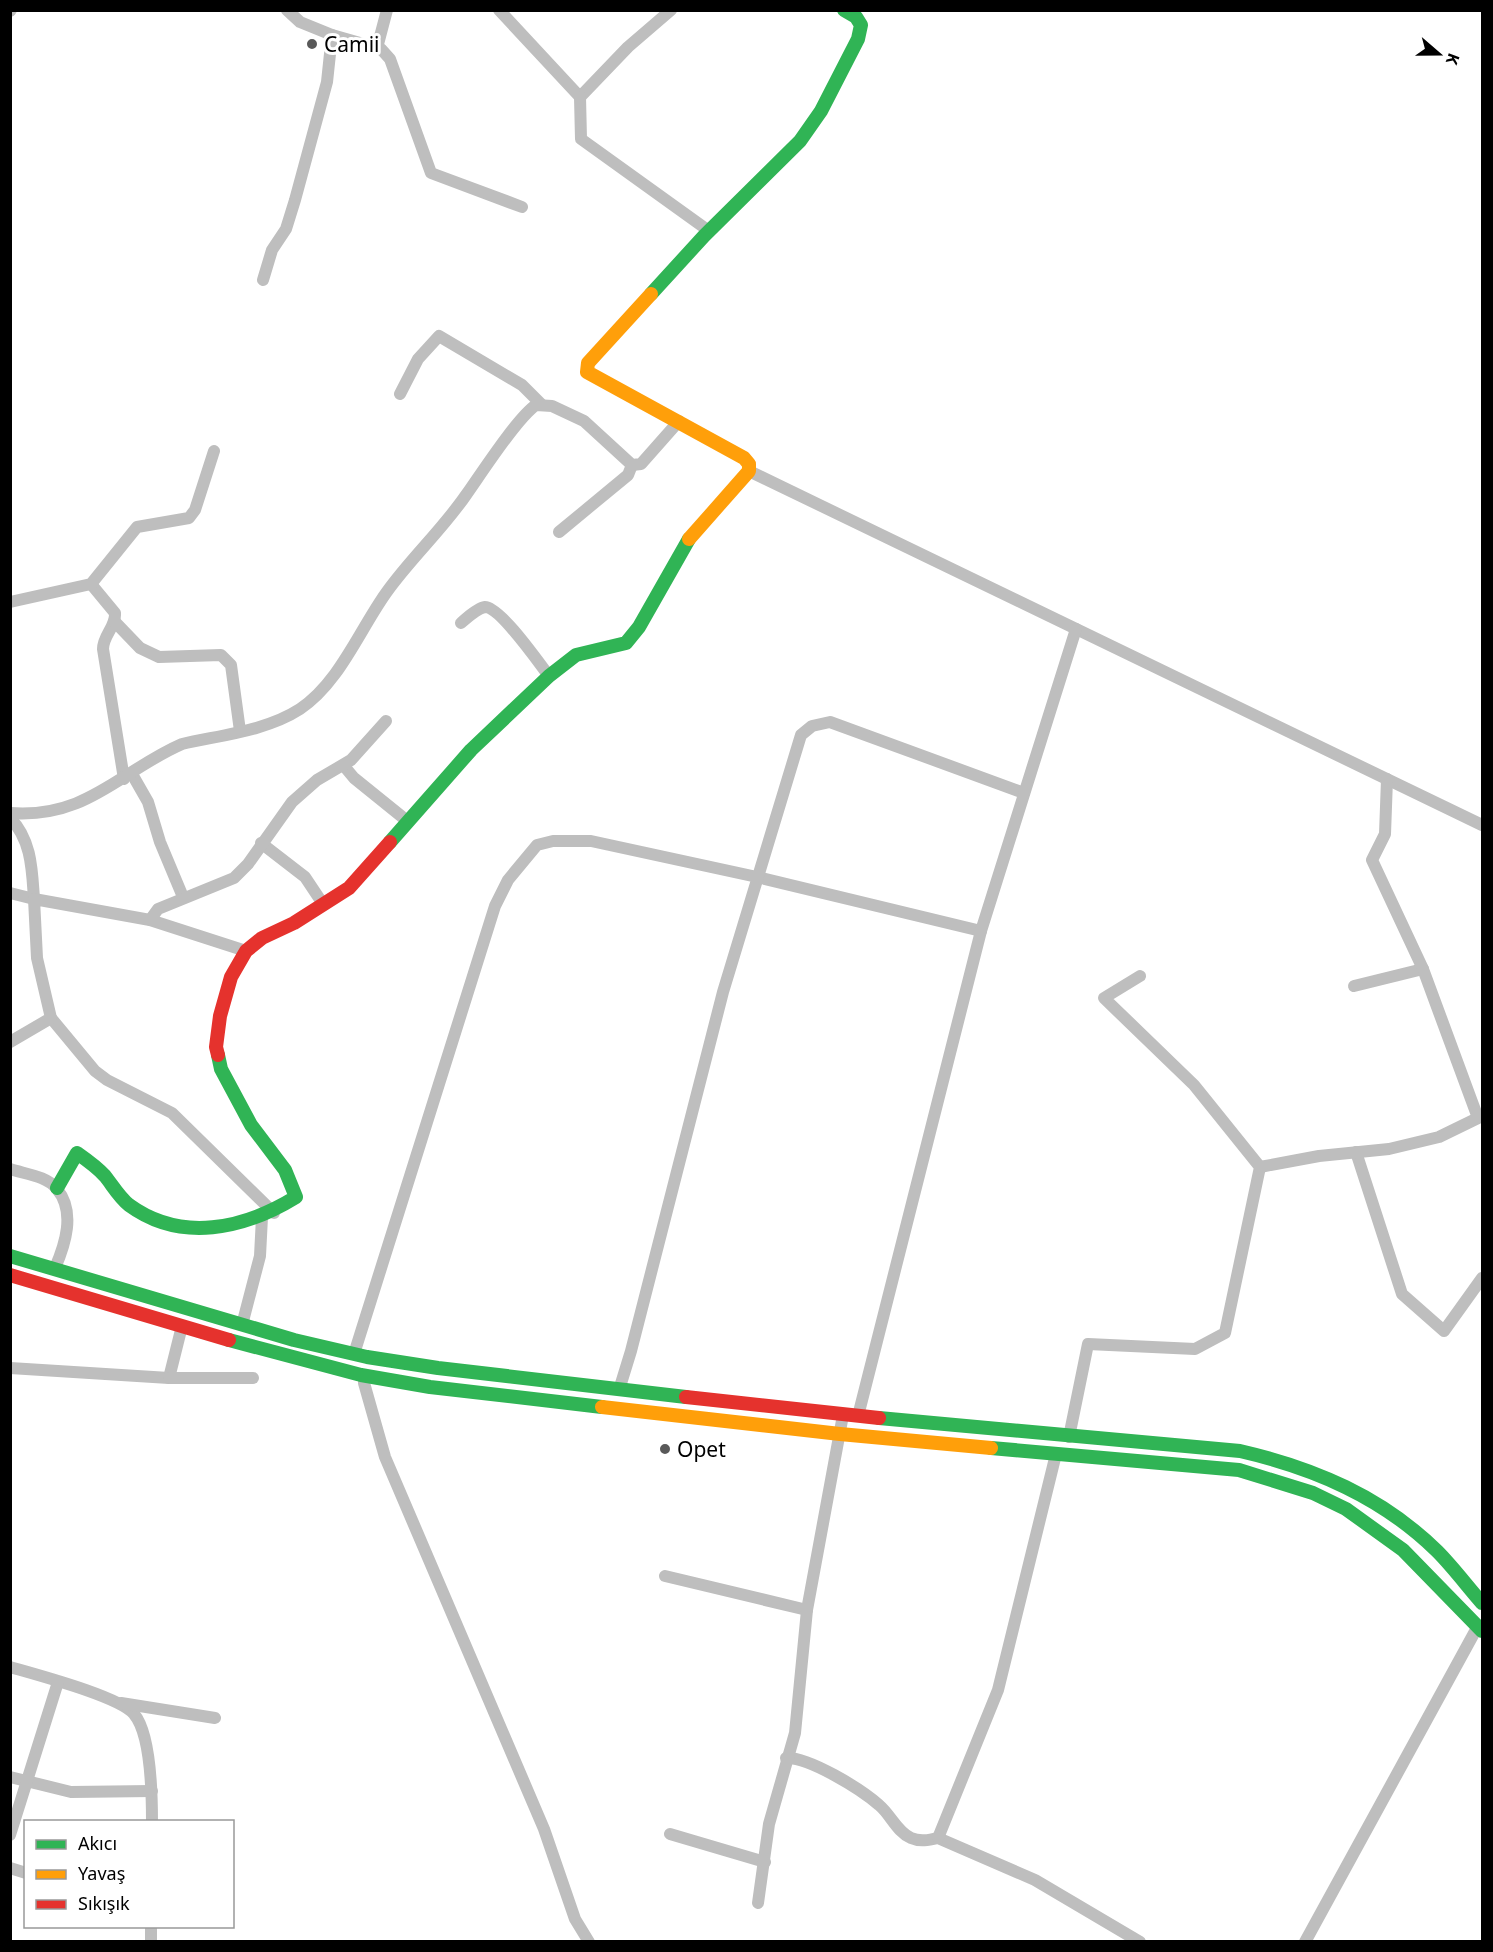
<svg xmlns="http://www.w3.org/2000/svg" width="1493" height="1952" font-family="'Noto Sans',sans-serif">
<rect width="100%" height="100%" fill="#fff"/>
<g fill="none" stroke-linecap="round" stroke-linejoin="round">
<g stroke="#bebebe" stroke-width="12">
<polyline points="287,10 300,22 332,35"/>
<polyline points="499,10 580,97 628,47 671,10"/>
<polyline points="10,11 11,10"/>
<polyline points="377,48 387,10"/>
<polyline points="580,97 581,139 709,231"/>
<polyline points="263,280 272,250 286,229 295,200 327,82 332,35 381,49 390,59 431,173 522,207"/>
<polyline points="400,394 418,359 439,336 522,385 541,404"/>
<polyline points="749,471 1482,825"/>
<polyline points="559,532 628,475 632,465"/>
<path d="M91,584L115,613C116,627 103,635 103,649L124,779"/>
<polyline points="10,602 91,584 137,527 189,518 195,510 214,451"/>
<polyline points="115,622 140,648 159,657 221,655 231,665 240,731"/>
<path d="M461,623C467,618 477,608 485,607C500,607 539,663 549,676"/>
<polyline points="344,766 354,778 406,820"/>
<polyline points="132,774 148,802 160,842 183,897"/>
<path d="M10,813C87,819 120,771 182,744C221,735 266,731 300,709C339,683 359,631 386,593C410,559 442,530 466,495C481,474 517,418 536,405L552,406L584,421L632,465L641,464L679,421"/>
<path d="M10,818C32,840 32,871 34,899L10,893"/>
<polyline points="261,843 305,877 323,904"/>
<polyline points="150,920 158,909 234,878 248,864 292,802 317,780 351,760 386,721"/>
<polyline points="1354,986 1423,969"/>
<polyline points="51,1018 95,1071 107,1080 172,1113 274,1213"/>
<polyline points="10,1042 51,1018 37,958 34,899 150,920 246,951"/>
<polyline points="1356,1152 1402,1294 1444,1331 1482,1278"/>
<polyline points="1260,1167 1319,1156 1389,1149 1439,1137 1478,1118 1423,969 1372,860 1385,834 1387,779"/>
<path d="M10,1169C25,1174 47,1176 57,1189C76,1212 65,1245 55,1268"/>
<polyline points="242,1325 260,1256 262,1217"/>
<polyline points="354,1354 495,906 508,880 537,845 553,841 591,841 757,877 981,931"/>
<polyline points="10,1368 169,1378 182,1326"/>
<polyline points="364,1375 364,1383 385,1457 544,1829 575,1919 589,1942"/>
<polyline points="169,1378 253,1378"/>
<polyline points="619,1390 631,1351 723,992 801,735 812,726 830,722 1024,793"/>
<polyline points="858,1416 981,931 1076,629"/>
<polyline points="1069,1437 1088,1344 1195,1349 1225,1333 1260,1167 1194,1085 1104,998 1140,976"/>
<polyline points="665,1576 807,1610"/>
<path d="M10,1667C37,1675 118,1696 134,1714C151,1734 152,1795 152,1822"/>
<polyline points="121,1703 215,1718"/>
<path d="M786,1758C809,1757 861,1789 879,1805C891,1815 897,1832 911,1838C920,1842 929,1840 938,1838L1035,1880L1140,1942"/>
<polyline points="10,1777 71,1792 152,1791"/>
<polyline points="670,1834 765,1862"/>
<polyline points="10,1835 58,1682"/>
<polyline points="938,1838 998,1690 1056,1454"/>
<polyline points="10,1868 26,1873"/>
<polyline points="758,1903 769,1824 795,1733 807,1610 843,1415"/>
<polyline points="151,1942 151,1926"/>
<polyline points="1305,1942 1478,1626"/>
</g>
<g stroke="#30b455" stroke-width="14">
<polyline points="651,294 704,236 800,141 821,111 858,39 861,25 856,17 844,10"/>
<polyline points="390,842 471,750 549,676 576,655 626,643 639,627 689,539"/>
<path d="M57,1188L77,1153C87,1160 97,1167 105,1176C113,1186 119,1197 129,1205C181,1243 244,1229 296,1197L285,1170L251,1125L221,1069L218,1055"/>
<polyline points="10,1256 294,1340 367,1357 438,1368 686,1397"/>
<polyline points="229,1340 361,1375 430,1387 602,1407"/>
<path d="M879,1418L1240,1451C1314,1468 1382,1497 1437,1551C1453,1567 1467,1586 1482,1603"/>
<polyline points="991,1448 1239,1470 1313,1493 1346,1509 1403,1550 1482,1631"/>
</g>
<g stroke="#ff9f0a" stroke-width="14">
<polyline points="651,294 588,363 587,372 744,458 749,464 749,471 689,539"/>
<polyline points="602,1407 840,1434 991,1448"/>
</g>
<g stroke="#e5322d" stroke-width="14">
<polyline points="218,1055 216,1047 220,1016 231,977 246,951 262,938 294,923 349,888 390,842"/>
<polyline points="10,1275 229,1340"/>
<polyline points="686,1397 879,1418"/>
</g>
</g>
<g fill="#595959" stroke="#fff" stroke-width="2">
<circle cx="312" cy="44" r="6"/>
<circle cx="665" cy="1449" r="6"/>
</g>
<g text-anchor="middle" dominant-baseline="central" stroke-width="6" stroke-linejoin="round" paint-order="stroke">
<g font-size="21" fill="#000" stroke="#fff" text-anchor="start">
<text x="324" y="44">Camii</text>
<text x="677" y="1449">Opet</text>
</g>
</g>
<rect width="1493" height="1952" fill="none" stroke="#000000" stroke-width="24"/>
<rect x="24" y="1820" width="210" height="108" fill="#ffffff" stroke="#999999" stroke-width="1.5"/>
<rect x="36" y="1840" width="30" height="9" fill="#30b455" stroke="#999999" stroke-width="1.5"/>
<text x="78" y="1850" font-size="18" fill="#000000">Akıcı</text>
<rect x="36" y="1870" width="30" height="9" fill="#ff9f0a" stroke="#999999" stroke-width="1.5"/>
<text x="78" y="1880" font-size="18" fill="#000000">Yavaş</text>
<rect x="36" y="1900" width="30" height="9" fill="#e5322d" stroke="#999999" stroke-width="1.5"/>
<text x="78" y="1910" font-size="18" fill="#000000">Sıkışık</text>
<g transform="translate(1439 54) rotate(110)" stroke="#ffffff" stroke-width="4.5" paint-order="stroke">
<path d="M0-4.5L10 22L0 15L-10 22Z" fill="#000000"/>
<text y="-9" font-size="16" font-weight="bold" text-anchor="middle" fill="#000000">K</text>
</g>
</svg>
